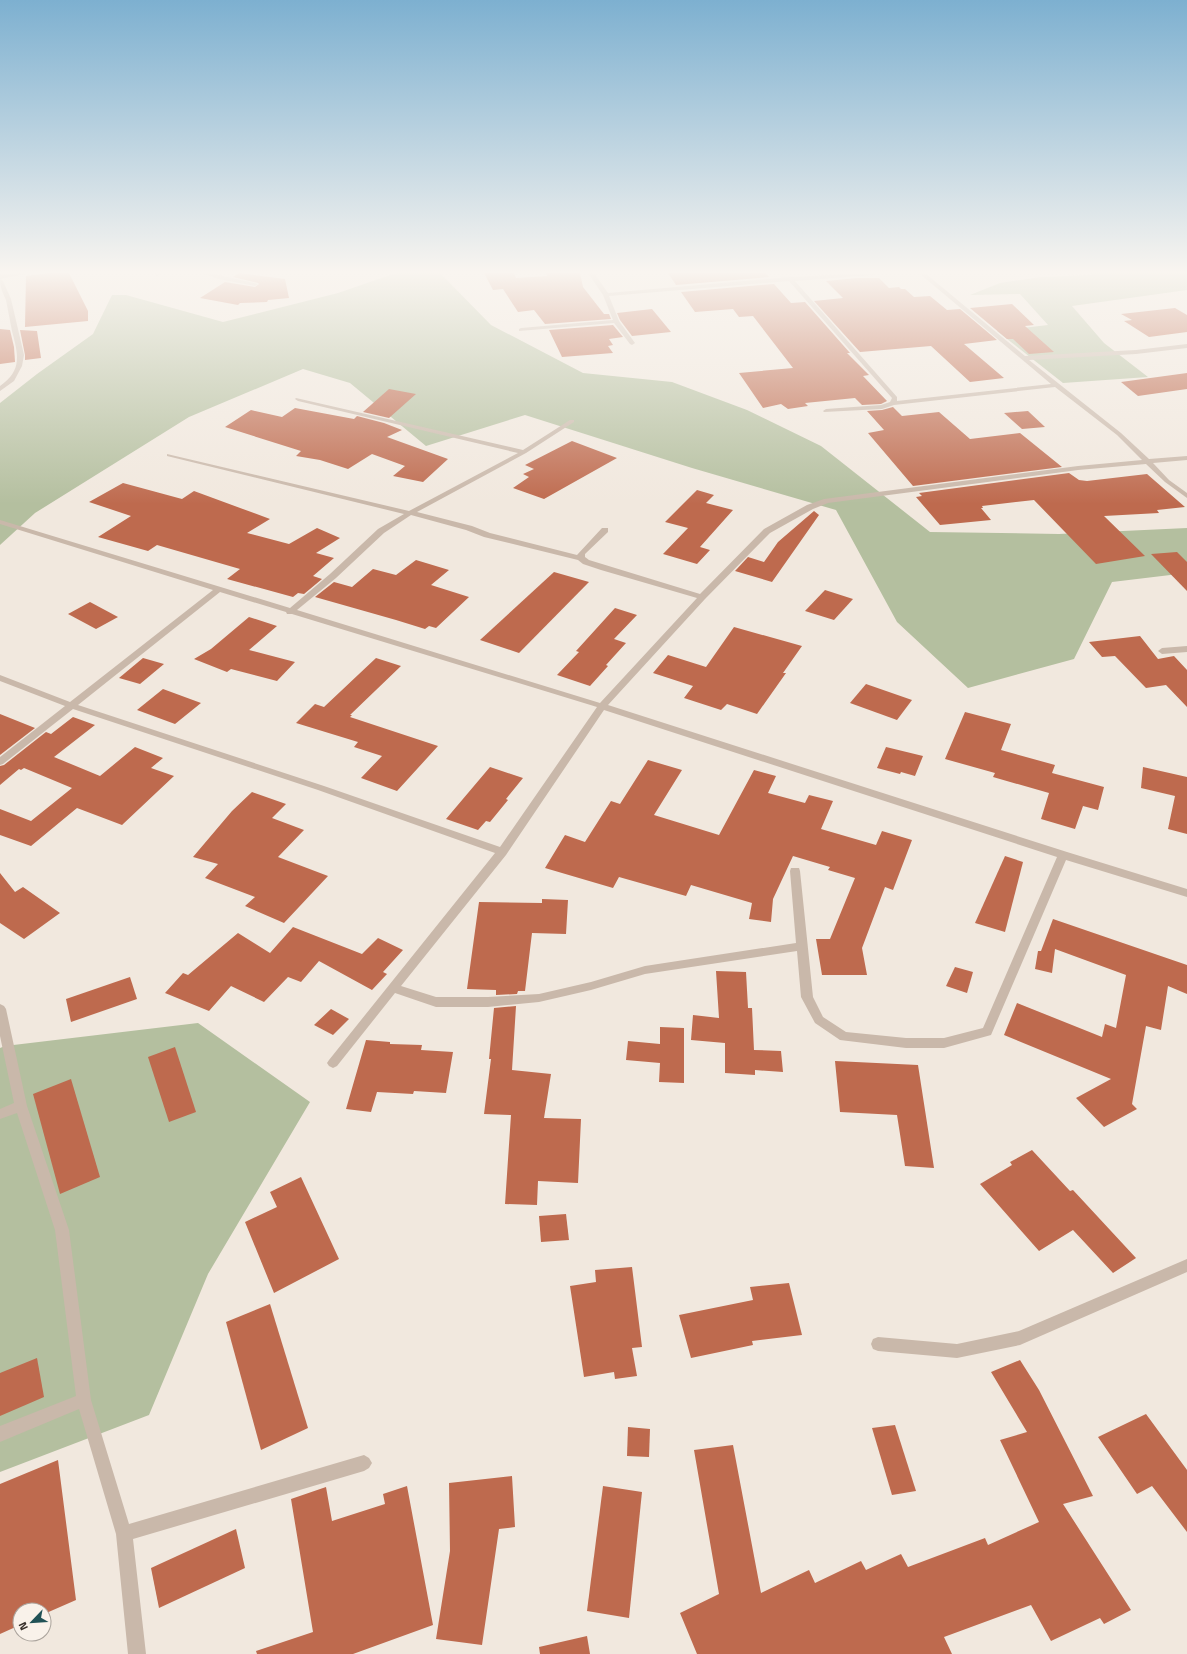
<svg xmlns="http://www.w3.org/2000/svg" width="1187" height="1654" font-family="'Titillium Web',sans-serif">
<rect width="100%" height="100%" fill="#f1e8de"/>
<g fill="#b4bf9f">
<polygon points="396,273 440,273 491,325 583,373 672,382 747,410 821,446 930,532 1059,534 1187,528 1187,573 1112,582 1074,659 968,688 897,622 836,510 692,468 525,415 426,446 350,383 303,369 189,417 35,513 0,545 0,403 37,374 93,334 112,295 126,295 223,322 338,293"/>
<polygon points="1091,273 1187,273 1187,290 1072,306 1104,343 1148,377 1063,383 997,331 1048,325 1020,294 970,295 1000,283 1041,277 1091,275"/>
<polygon points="198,1023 310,1102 208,1274 149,1415 0,1472 0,1048 5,1046"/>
</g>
<g fill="#be6a4e">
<polygon points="49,273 69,273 88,311 88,321 25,327 26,276"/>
<polygon points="239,273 285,279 289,298 268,300 267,302 240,303 238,305 200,298 225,282 255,287 259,284 258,283 233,277"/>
<polygon points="484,273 514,273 516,278 547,276 546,273 580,273 583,287 604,314 609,314 611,319 545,324 534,310 518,312 503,289 493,290"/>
<polygon points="668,273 765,273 769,277 676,285"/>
<polygon points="857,278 879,278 889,288 899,287 901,289 905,289 914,297 930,296 947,310 960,309 997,340 964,344 1004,378 970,382 931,346 860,352 814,301 843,298 826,281"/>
<polygon points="774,284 791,303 805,302 850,353 847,353 869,375 863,376 887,401 881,404 862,405 855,398 805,403 808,406 788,409 781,404 763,408 739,373 793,368 753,316 739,317 733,309 695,312 681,292"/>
<polygon points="1012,304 1034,325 1025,326 1054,352 1029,354 1013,339 1007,339 970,308"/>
<polygon points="1175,308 1187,315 1187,332 1149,337 1124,321 1132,320 1121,314"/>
<polygon points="652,309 671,332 632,336 620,320 617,313"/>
<polygon points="613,325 623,337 609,339 613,345 608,346 613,353 562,357 549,330"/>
<polygon points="0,329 10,330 14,347 15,362 0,364"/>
<polygon points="20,330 37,331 41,358 25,360 25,355"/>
<polygon points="1187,373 1187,389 1138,396 1121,382"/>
<polygon points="389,389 416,394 389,418 363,412"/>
<polygon points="893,407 902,416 939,412 970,439 1020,433 1062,467 913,486 868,433 884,430 867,411 882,410"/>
<polygon points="295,408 354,419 357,416 384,423 402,430 387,437 448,459 423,482 393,476 405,466 372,454 348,469 320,460 296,456 301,451 225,427 251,410 282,417"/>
<polygon points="1028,411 1045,427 1022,429 1004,413"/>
<polygon points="572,441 617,458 544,499 513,488 529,477 523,474 534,469 525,465"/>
<polygon points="1069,473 1079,480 1087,481 1147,474 1185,507 1157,510 1159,513 1104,516 1145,556 1096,564 1034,500 982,506 983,508 981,508 991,520 940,525 916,497 922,496 919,493"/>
<polygon points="123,483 182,499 194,491 270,519 247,533 289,544 317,528 340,538 316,553 334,558 313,576 322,579 304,594 298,593 293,597 227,579 240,569 157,545 148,551 98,537 131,516 89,502"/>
<polygon points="697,490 714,495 706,503 733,510 700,547 710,550 697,564 663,554 688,528 665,522"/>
<polygon points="814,511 819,515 772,582 735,571 748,557 764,562 778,542"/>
<polygon points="1177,552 1187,562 1187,591 1151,554"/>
<polygon points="416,560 449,570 431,585 469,597 436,628 429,626 425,629 396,620 315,597 334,582 352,587 373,569 396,575"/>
<polygon points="554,572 589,582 519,653 480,640"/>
<polygon points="825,590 853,599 834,620 805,611"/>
<polygon points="90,602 118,617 96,629 68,614"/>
<polygon points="615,608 637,615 614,639 626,643 606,665 608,666 590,686 557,675 579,652 576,651"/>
<polygon points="249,617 277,626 249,650 295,662 277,681 231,669 227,672 194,659 211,649"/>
<polygon points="734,627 802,646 783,673 786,673 757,714 727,704 721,710 684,698 693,686 653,673 668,655 706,667"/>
<polygon points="1140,636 1158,659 1174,656 1187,670 1187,707 1166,685 1146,688 1115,656 1102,657 1089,642"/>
<polygon points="143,658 164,664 140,684 119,678"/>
<polygon points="376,658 401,666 350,715 352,715 350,717 438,746 397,791 361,778 382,756 354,747 358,742 296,723 315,704 324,707"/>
<polygon points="866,684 912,700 897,720 850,703"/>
<polygon points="163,689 201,703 175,724 137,710"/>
<polygon points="965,712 1011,724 1001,750 1055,765 1052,773 1104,787 1098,810 1083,806 1075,829 1041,819 1049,793 993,777 995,773 945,759"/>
<polygon points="0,714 35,728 0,755"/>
<polygon points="73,717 95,725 54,757 100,776 135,747 163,758 151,768 174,776 122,825 77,808 31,846 0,835 0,809 31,821 72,788 24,768 21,770 19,769 0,785 0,766 4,765 46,732 51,734"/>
<polygon points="886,747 923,756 915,776 901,772 900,774 877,768"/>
<polygon points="648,760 682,770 654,815 719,835 754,770 776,776 768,793 805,803 809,795 833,801 821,829 876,845 882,831 912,840 893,890 885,887 862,948 867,975 822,975 816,939 830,939 855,878 828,870 830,867 793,856 773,899 771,922 749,919 752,903 691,885 686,896 619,877 613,888 545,868 565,835 585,842 611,801 620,804"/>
<polygon points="490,767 523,778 506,799 508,800 490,822 486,821 478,830 446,819"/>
<polygon points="1143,767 1187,777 1187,834 1168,829 1175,796 1141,788"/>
<polygon points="252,792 286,804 272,818 304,830 278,857 328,876 284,923 245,906 255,897 205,878 218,864 193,857 232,811"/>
<polygon points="1005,856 1023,862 1005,932 975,923"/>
<polygon points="0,873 15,892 23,887 60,913 24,939 0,923"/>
<polygon points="542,899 568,900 566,934 532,933 525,991 518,991 517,994 496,995 496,990 467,989 479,902 542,903"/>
<polygon points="1053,919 1187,965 1187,994 1168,986 1161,1030 1146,1026 1132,1104 1137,1109 1104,1127 1076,1098 1111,1079 1004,1035 1017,1003 1102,1037 1105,1024 1116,1028 1126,975 1055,949 1052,973 1035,969 1038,951 1041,951"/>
<polygon points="293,927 362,954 378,938 403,950 383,972 387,974 372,990 319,961 301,982 288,977 264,1002 231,986 209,1011 165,993 183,973 188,975 238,933 270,953"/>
<polygon points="955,967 973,972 967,993 946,986"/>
<polygon points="716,971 746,972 748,1008 752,1008 754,1050 781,1051 783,1072 755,1070 755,1075 725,1073 725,1043 691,1040 693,1015 719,1018"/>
<polygon points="130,977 137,999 71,1022 66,999"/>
<polygon points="516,1006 512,1070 551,1074 544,1118 581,1119 578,1183 538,1181 537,1205 505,1204 511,1115 484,1114 491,1059 489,1059 494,1008"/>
<polygon points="331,1009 349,1019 333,1035 314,1025"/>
<polygon points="660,1027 684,1028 684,1083 659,1082 660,1063 626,1060 628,1041 660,1044"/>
<polygon points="366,1040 390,1042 390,1044 422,1045 421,1050 453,1052 446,1093 414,1091 413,1094 377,1092 371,1112 346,1109"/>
<polygon points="175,1047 196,1112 169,1122 148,1057"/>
<polygon points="835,1061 918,1065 934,1168 905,1166 897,1115 840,1112"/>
<polygon points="71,1079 100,1177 60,1194 33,1094"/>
<polygon points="1032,1150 1070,1191 1073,1190 1136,1258 1113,1273 1073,1230 1039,1251 980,1184 1012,1165 1010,1162"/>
<polygon points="301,1177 339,1259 274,1293 245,1222 277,1207 270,1192"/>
<polygon points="566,1214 569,1240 541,1242 539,1216"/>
<polygon points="632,1267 642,1347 632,1348 637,1376 615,1379 614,1372 584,1377 570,1286 596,1282 595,1270"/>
<polygon points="789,1283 802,1335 752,1341 753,1345 691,1358 679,1315 753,1300 750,1287"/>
<polygon points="270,1304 308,1428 261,1450 226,1322"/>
<polygon points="37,1358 44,1397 0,1416 0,1373"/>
<polygon points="1020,1360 1039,1390 1093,1496 1063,1504 1131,1610 1104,1624 1100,1618 1051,1641 1031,1605 944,1637 952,1654 697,1654 680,1613 719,1594 694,1450 733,1445 761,1593 809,1570 815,1583 861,1561 866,1570 901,1554 908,1567 985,1538 988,1545 1039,1522 1000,1440 1027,1432 991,1372"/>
<polygon points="1146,1414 1187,1470 1187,1532 1152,1486 1137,1494 1098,1437"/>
<polygon points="895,1425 916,1491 892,1495 872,1428"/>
<polygon points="628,1427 650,1429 649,1457 627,1456"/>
<polygon points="58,1460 76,1600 44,1614 44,1610 20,1610 20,1625 0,1634 0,1484"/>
<polygon points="512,1476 515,1527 499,1529 482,1645 436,1639 450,1551 449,1483"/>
<polygon points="407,1486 433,1625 353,1654 257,1654 256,1651 313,1632 291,1499 326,1487 332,1521 385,1504 383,1494"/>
<polygon points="603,1486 642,1492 629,1618 587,1611"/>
<polygon points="236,1529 245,1568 159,1608 151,1568"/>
<polygon points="587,1636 590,1654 540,1654 539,1647"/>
</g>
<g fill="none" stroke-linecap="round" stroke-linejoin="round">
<g fill="#c9b8aa" fill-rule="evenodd">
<polygon points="17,273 30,273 0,279 0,275"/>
<polygon points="155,273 162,273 157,276 155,275"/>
<polygon points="201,273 210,273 258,284 255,286 219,279"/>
<path d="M588,273H594L608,293L790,277L876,273L873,275L795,281L897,397V401L1051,384L919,273H925L1025,356L1136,350L1187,344V348L1136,354L1029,360L1121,433L1149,459L1187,456V460L1153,463L1169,480L1187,493V498L1165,482L1146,464L1078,470L828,503L813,509L770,533L705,599L608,705L1067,852L1187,889V897L1066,860L991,1035L944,1048H906L840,1040L815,1023L801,997L797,951L645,974L591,990L539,1002L488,1007H436L395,993L337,1066L333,1068L329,1066L327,1063L329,1060L495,853L318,790L73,709L3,764L0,765V757L65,706L0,681V675L70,702L213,590L0,524V520L290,608L330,574L378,529L404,514L167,456V454L409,511L518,453L298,401L295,399L296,398L523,450L570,420H574V422L526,453L417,512L472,526L490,533L577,555L602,528H608V532L585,554V557L589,560L700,594L764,529L807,505L824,499L1078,466L1142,460L1117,435L1055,387L894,405L882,409L824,412L823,411L826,409L881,405L890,402L892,398L789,281L609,296L619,321L635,343L632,345L630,344L614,323L519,331V329L521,328L613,320L603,295ZM411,515L466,530L484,537L578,560L583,564L601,570L697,598L600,703L297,610L336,578L384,533ZM220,592L286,612L287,614H292L597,707L500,847L324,786L78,705ZM604,710L1057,857L983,1028L944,1038H906L846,1032L823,1017L813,997L800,871L799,868H791L790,871L796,943L645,966L591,982L539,994L488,997H436L401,986L506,855Z"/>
<path d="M0,279L3,281L11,299L24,355L22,366L14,381L0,391V386C23,370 18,354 12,331C10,321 8,310 6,300C3,293 0,288 0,279Z"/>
<polygon points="1187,646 1187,652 1162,654 1158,651 1162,648"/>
<polygon points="0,1004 4,1006 6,1009 27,1106 69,1230 91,1400 129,1524 364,1455 369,1458 372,1463 369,1468 364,1471 133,1539 146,1654 128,1654 116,1534 79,1409 0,1442 0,1426 76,1396 55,1230 17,1113 0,1119 0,1109 14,1103 0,1036"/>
<polygon points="1187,1259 1187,1272 1020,1345 957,1358 878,1351 873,1349 871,1344 873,1339 878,1337 957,1344 1019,1331"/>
</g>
</g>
<linearGradient id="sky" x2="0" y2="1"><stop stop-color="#7db0d0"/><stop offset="0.54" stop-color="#f9f5f0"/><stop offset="1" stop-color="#f9f5f0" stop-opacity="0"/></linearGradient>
<rect width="1187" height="504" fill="url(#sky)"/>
<g transform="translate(32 1622) rotate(245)"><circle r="19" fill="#f9f2ea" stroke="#aba49d"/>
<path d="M0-3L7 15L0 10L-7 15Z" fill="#215256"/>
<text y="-6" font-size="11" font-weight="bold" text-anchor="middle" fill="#362e29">N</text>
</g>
</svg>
